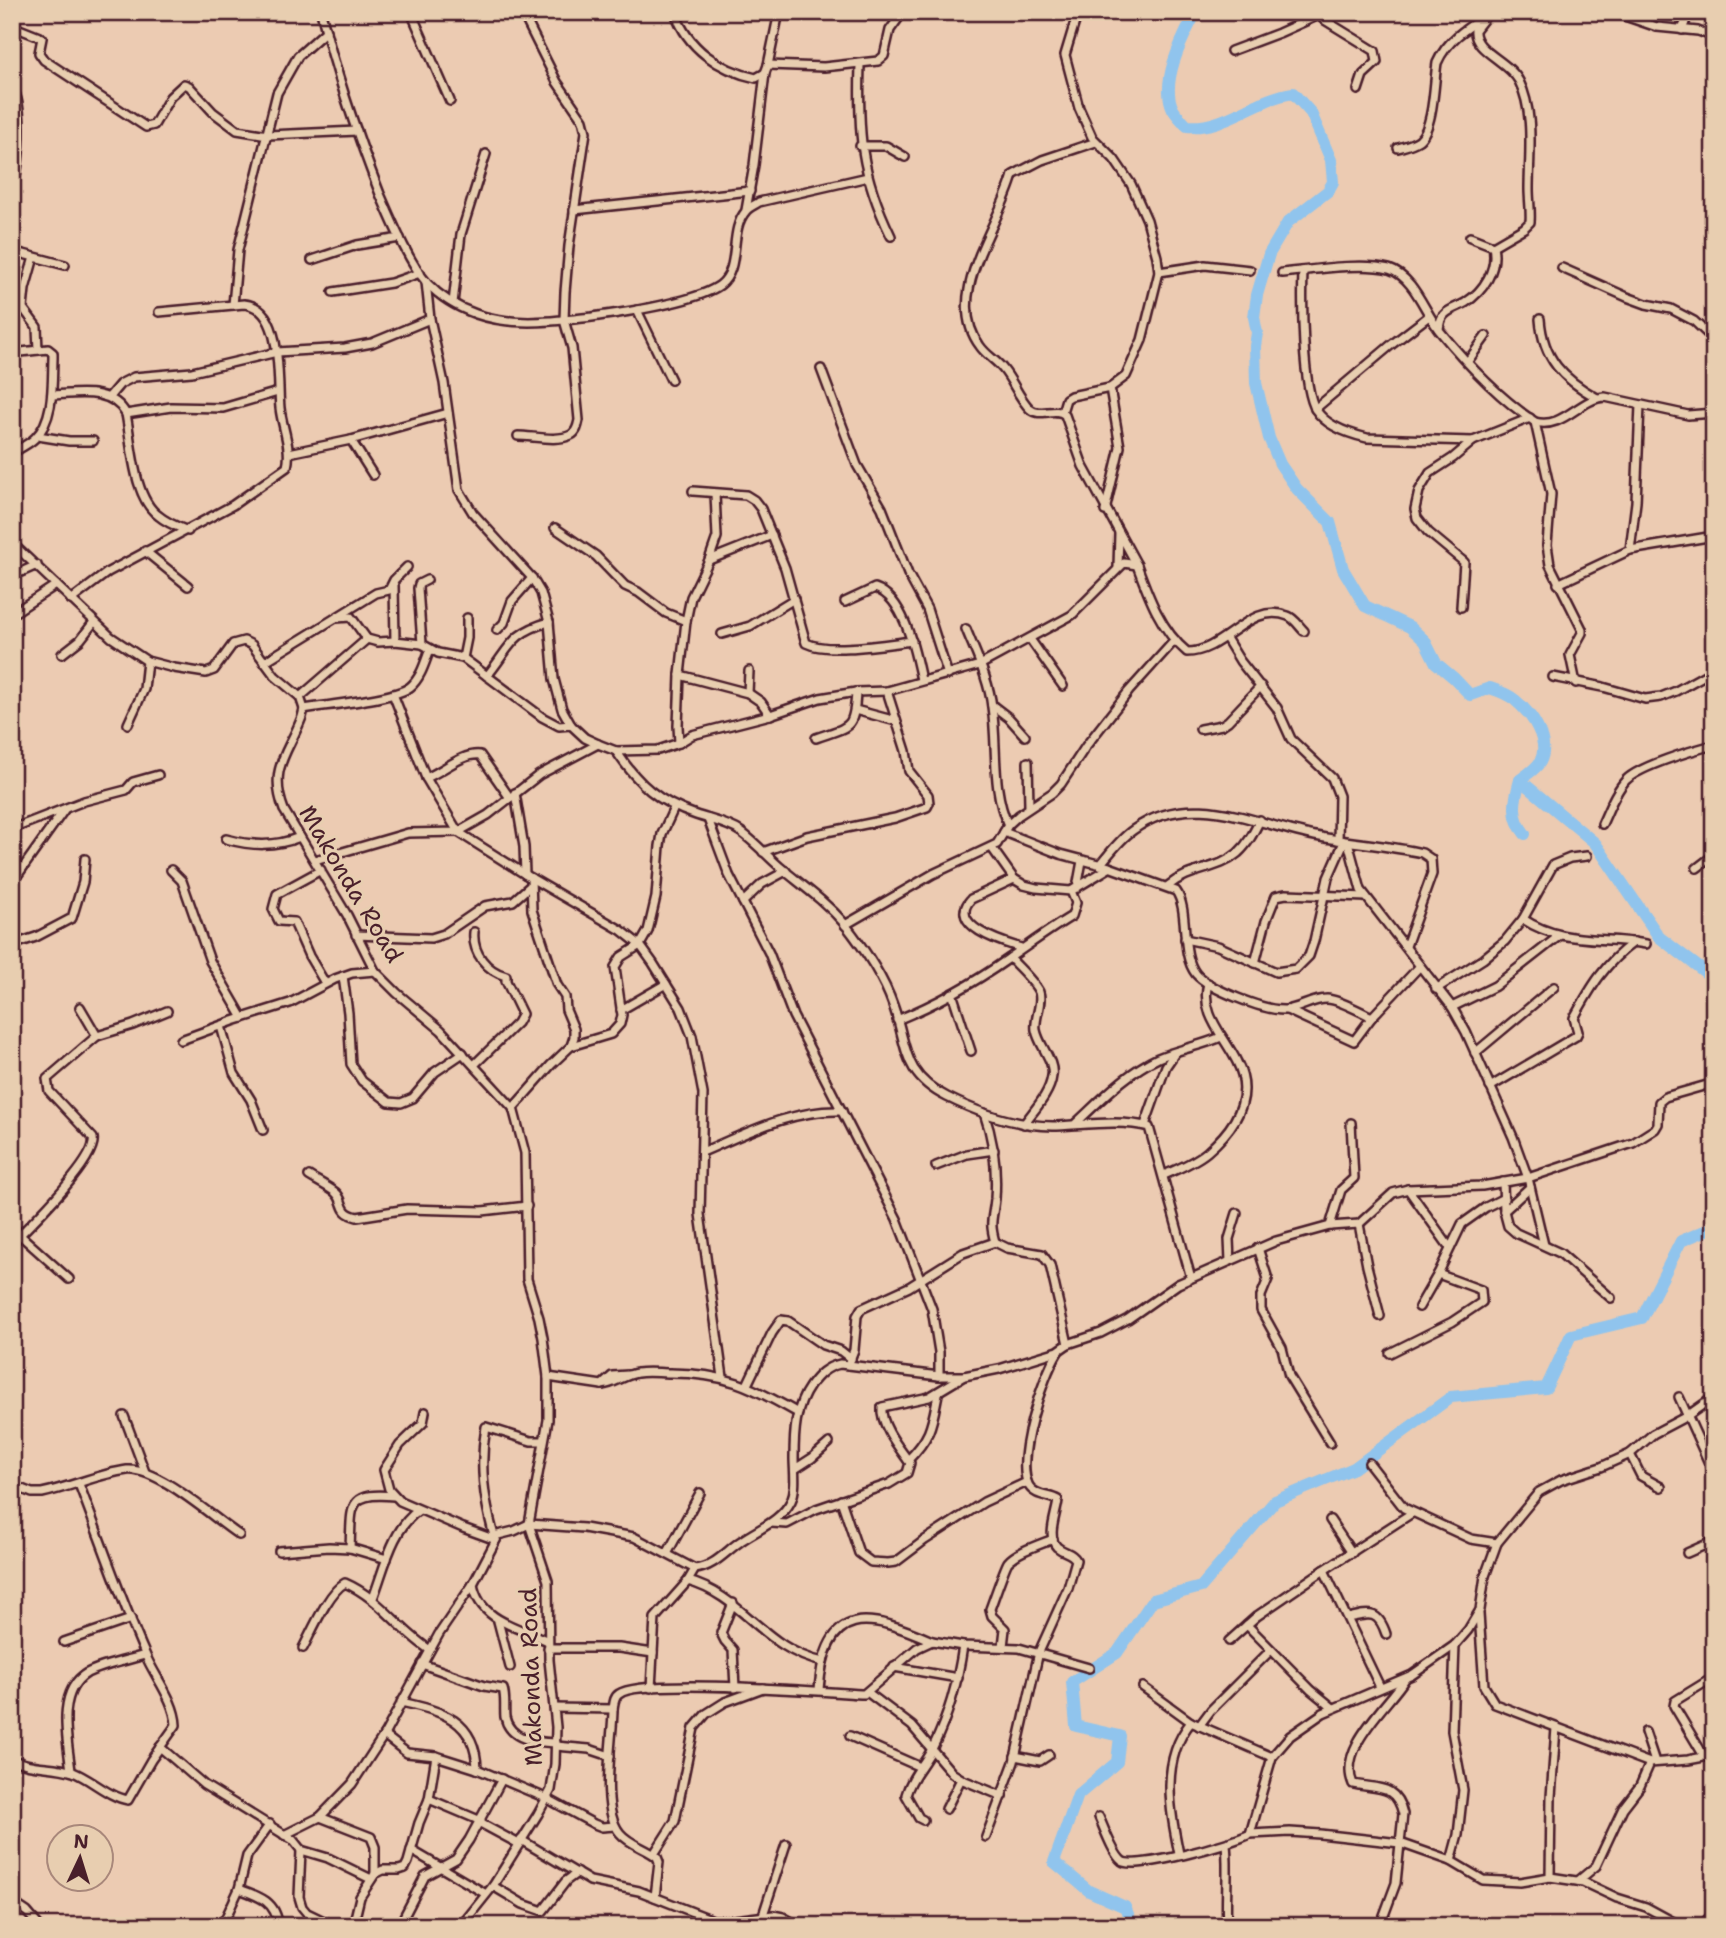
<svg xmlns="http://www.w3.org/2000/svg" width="1726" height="1938" font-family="'Shantell Sans',sans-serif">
<rect width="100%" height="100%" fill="#eccbb2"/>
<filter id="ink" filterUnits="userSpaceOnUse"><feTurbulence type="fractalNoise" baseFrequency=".0143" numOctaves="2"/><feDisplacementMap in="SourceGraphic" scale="14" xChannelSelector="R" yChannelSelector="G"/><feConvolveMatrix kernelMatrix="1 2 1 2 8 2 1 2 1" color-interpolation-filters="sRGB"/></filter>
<g filter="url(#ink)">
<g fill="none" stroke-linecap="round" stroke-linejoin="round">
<g stroke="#90c4ed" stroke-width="12">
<path d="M1193,12V18C1181,41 1160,83 1173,109C1176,115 1183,121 1187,126C1224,130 1256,98 1293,93L1311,113L1331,160L1333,182L1328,191L1288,222L1269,254L1257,295L1254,317L1257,333L1255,346L1256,383L1269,438L1280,464L1297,489L1330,522L1343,569L1365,606L1410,627L1425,641L1436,663L1454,678L1470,695L1490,688C1499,691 1508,694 1515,700C1531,713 1551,741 1540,762C1536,769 1526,775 1520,780C1514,801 1511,817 1525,834"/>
<polyline points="1520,780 1595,843 1659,937 1714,979"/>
<polyline points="1133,1926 1125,1907 1089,1891 1054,1862 1078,1795 1117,1762 1120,1736 1076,1726 1072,1682 1117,1653 1153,1600 1201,1587 1275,1501 1354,1468 1451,1397 1546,1388 1571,1335 1642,1318 1681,1241 1714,1227"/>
</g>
<g stroke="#4a1f2b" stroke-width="12">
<g id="street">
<path d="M321,12C336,74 357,135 380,194C391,219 409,263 427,283C440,297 459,308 476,314C513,327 554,321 592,317C621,313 697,302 720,285C742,268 728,231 746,211C749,207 755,205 759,202L868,177"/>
<polyline points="411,12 450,101"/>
<path d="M675,12C687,48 719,70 756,78L765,73L768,65L779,12"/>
<polyline points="1319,12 1323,19 1375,51 1377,62 1363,75 1358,90"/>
<polyline points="1613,12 1657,27 1698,31 1714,37"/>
<path d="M1486,16L1475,30C1473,51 1508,60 1519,81C1535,113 1529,155 1529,189C1529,200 1531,211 1530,222L1524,228L1493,246"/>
<polyline points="525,19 553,12"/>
<polyline points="12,26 42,38 39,53 44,60 146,127 154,125 170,97 184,84 189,86 213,112 237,130 268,135 357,131"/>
<polyline points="1682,30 1689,12"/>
<polyline points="1231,51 1279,33 1319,15"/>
<path d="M860,64C858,133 860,172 891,236"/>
<polyline points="768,65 824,67 878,61 884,56 890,30 903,12"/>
<path d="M12,88C25,105 20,169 12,189"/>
<path d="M1096,142L1042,160L1013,175C1000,225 942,295 980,346C986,355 996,360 1003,369C1013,381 1019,398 1030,409C1040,418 1055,406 1065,415L1083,466L1137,565"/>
<polyline points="860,146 886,146 905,157"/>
<path d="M1398,148C1405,146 1413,144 1419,140C1434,128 1434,81 1437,63C1448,38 1470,26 1492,12"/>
<polyline points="574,210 750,191"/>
<polyline points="746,210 754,165 765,73"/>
<polyline points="12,251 65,265"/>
<polyline points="34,257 25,289 23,308 37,327 38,350"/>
<polyline points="312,260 357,245 400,238"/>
<polyline points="1562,268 1627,297 1646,304 1671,309 1694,321 1714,340"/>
<path d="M1303,271C1302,299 1302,388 1316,410C1326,426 1350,434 1367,438L1473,441L1530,418"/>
<polyline points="1159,272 1205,265 1250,270"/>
<path d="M1282,273C1311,270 1362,262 1389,269C1414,277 1424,311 1439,330C1466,363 1499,398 1535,422C1563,430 1580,398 1605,397L1688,415L1714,413"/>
<path d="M426,282L430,319L444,383L459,490L473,513L532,578L541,593L549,622L554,679L562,709L571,725L585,738L598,744L616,751L658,750L679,743L692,735L770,715L820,698L856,692L887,691L980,665L1072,615L1124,563L1137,565C1148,595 1161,631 1187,652C1225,652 1249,601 1288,616C1294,618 1299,626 1304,631"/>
<polyline points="333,292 391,283 420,273"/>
<polyline points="453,303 461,234 486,154"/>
<polyline points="233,305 238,250 277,93 298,56 326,31"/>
<polyline points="637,310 671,380"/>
<path d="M1540,319C1543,359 1563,379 1597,398"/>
<path d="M1439,329C1440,323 1440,318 1445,314C1450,309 1458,307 1465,303C1484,291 1498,269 1493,246L1470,237"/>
<path d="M12,353L48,349L53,353V358C52,382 55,419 35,438C29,444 20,448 12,453"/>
<polyline points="1468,361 1486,336"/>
<polyline points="821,369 857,465 882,508 908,574 927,609 948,675"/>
<path d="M52,395C78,394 111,387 126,414C132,444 133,498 159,516C167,523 178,527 188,531"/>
<polyline points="109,397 120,384 134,377 192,372 277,352 345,348 372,343 430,319"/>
<polyline points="1315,409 1391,345 1429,316"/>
<polyline points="1062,412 1066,399 1071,396 1110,388 1126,376 1142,340 1159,272 1157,257 1147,220 1131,184 1114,159 1092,137 1079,108 1065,55 1078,12"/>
<polyline points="126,414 171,407 223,408 278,392"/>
<polyline points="1535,422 1551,494 1547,545 1550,565 1582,629 1582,633 1570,655 1576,683"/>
<polyline points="38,436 69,441 93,441"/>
<path d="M518,436C533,436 557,442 571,435C577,432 578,425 579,420L572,348L564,320L565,292L569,246L586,132L583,120L557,82L522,12"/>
<polyline points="351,440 373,475"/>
<polyline points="289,453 351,440 448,413"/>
<path d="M693,491L746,495L754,500L761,509L785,568L806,643C828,654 886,644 912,641"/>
<polyline points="1105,511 1120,447 1110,388"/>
<polyline points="555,528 596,556 625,586 638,592 666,613 686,621"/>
<path d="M12,543L111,637L147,661L174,668L206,673L214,670L233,644L244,641L252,645L275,676L300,697L304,709L302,717C288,754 268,768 284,810L347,915L375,971L397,993L441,1030L513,1108L525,1153L527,1279L539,1318L543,1338L548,1377V1420L529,1524L548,1581L549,1660L556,1727L555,1764L551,1790L538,1814L493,1886L461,1926"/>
<polyline points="1630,550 1714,536"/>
<polyline points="145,551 188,586"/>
<polyline points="709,560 772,535"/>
<polyline points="1118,567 1119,533"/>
<polyline points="12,576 37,565"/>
<polyline points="1558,584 1630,550 1636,502 1640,405"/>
<polyline points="394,585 395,641"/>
<path d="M71,600L108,572L233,505L287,467C292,448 282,427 280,408C277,379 284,307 244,304L159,312"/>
<path d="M845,602L875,588C905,598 915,653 921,680"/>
<polyline points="1461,607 1464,562 1428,532 1417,518 1415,509 1419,491 1430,473 1453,458 1473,441"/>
<polyline points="12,614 56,585"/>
<polyline points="336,618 351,617 367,639 378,642 395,641 422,644 438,653 463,658 542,717 559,726 571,725"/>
<path d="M966,629C976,654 989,680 992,707C998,747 991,788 1008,825"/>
<polyline points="497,630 504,623 512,601 532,578"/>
<polyline points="722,634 750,626 794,599"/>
<polyline points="1226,638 1240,661 1277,708 1291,739 1332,778 1339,796 1338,840"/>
<polyline points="1030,639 1063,686"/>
<polyline points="422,644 418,588 419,584 427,580"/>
<polyline points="62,654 80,640 94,622"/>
<polyline points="463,658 467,638 467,618"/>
<polyline points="264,662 376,593 389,590 394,580 407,567"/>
<polyline points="680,675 748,693 761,702 770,715"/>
<path d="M487,676C511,647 510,633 549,622"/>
<polyline points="1553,677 1603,687 1645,699 1661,697 1676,691 1714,670"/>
<polyline points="748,693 749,671"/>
<polyline points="393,694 426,778 458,832 531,878 621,930 640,945 653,963 681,1008 692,1036 703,1094 700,1214 723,1377"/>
<polyline points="300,697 367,639"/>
<polyline points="992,705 1009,718 1025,736"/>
<path d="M304,709C326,705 395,699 410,687C421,678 425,662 430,649"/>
<polyline points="855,710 896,721"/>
<polyline points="128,724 144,689 147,661"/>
<polyline points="1200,729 1222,725 1228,721 1261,686"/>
<path d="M816,738C850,726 854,730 856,692"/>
<polyline points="679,743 678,726 680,675 686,621 691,597 709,560 717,537 715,494"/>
<path d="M616,751C638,784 658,802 696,815C711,820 728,823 741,832C755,842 767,856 780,867C803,886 825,901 844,923C863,947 883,976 893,1005C908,1046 901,1074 947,1097C979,1113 1017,1126 1053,1126C1082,1125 1122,1119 1149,1127L1191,1278"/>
<polyline points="1028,762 1029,806"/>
<path d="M426,778C443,771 462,753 480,755L510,798"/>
<polyline points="515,793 524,847 525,874"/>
<polyline points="708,819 729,875 769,953 793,1016 897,1219 932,1309 939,1352 939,1376"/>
<path d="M1602,824C1609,809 1615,792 1626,780C1640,766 1693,750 1714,745"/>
<polyline points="12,829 84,801 126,790 133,782 158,775"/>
<path d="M1004,832L1060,854L1109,867L1176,891C1190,911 1179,952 1196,974C1209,989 1265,1011 1285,1010C1299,1009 1312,999 1327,999C1338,999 1361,1012 1372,1017"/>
<path d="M226,839C252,846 275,847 300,837"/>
<polyline points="1348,842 1361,890 1452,1007 1466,1032 1513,1137 1528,1178 1544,1245"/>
<polyline points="992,848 1014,879 1024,885 1036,888 1071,891 1109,868"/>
<polyline points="763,852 807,836 895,818 927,807 929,803 928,795 909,771 906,751 887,691"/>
<polyline points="315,860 408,833 458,832 488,815 539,775 598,744"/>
<path d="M1100,865C1110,853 1120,839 1133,830C1191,788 1254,824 1315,836C1350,843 1386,845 1422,853L1431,859L1432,874L1406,946"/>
<polyline points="1697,868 1714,855"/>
<polyline points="171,870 182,881 210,961 243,1018"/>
<polyline points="321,870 277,894 273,909 279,921 294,922 309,956 325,983"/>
<path d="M1014,879L971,899C946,926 1005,943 1021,948"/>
<polyline points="12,883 64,810"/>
<path d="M1168,886C1191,867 1217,871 1238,853C1248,844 1254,832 1260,820"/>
<polyline points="1077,888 1082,861"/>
<polyline points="743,902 762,884 786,871"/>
<path d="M1523,919C1562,945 1601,936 1646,944"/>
<polyline points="845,925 933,874 997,844 1008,825 1019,815 1052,793 1061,784 1086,746 1129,691 1175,640"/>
<path d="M474,932C472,953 487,971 506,976V981L522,1014L517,1023L474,1065"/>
<polyline points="356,935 431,938 444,934 485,906 513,901 530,886"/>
<polyline points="1185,939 1218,946 1276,972 1296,969 1309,956 1314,941 1328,878 1344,842"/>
<polyline points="12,945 36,937 72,918 83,882 85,859"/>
<path d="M1010,958C1019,968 1033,980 1039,992C1043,1003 1034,1018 1036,1030C1039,1046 1055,1061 1052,1076C1050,1094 1034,1110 1024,1124"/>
<polyline points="1255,963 1266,921 1276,896 1286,894 1366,897"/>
<polyline points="343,976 348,1013 351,1064 362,1081 389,1102 401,1103 413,1098 435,1072 463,1053"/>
<polyline points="1436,989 1483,959 1505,941 1523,919 1553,865 1570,858 1587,856"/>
<polyline points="952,993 971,1051"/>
<polyline points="80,1007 97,1036"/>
<polyline points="1452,1007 1495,986 1559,936"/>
<polyline points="621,1010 666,984"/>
<polyline points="1287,1010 1354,1041 1372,1017 1420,966"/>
<path d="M897,1020C936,1004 974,983 1008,959C1030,944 1050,929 1072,916L1076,903L1071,891"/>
<polyline points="221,1026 234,1073 251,1100 263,1130"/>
<polyline points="181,1040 233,1021 290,1003 335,979 352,973 375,971"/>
<polyline points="571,1046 611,1034 620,1024 622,1015 615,967 621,957 640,945 648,931 656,897 660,846 662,834 674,808"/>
<polyline points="1475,1053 1554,987"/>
<path d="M1490,1087L1576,1036L1578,1032L1574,1018C1591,987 1605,963 1634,942"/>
<polyline points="513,1108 551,1065 571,1046 574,1037 574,1029 566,1010 565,997 557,985 532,910 531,878"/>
<path d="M984,1113C994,1141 997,1170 995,1199C993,1219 989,1221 995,1242L1007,1248L1042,1254L1050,1265L1068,1344"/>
<path d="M1076,1123C1101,1100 1126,1073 1158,1058C1179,1049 1201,1046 1221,1037"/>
<polyline points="1145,1125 1166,1066 1175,1053"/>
<path d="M702,1152C747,1133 792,1109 842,1111"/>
<polyline points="936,1166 967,1154 994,1150"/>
<path d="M1164,1175C1178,1169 1195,1162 1207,1152C1235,1128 1255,1097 1237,1062C1224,1035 1200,1015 1208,983"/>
<path d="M309,1176C317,1181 327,1186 335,1192C346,1201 337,1212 357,1217L407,1209L482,1211L527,1206"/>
<polyline points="1503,1182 1504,1211 1508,1226 1516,1233 1560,1253 1611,1298"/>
<polyline points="1408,1189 1450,1248"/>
<polyline points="1504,1211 1530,1187"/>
<polyline points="1359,1224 1367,1266 1380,1316"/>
<polyline points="1330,1226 1341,1190 1354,1178 1351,1123"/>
<polyline points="20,1235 69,1279"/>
<path d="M12,1243C29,1226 98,1159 93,1138L49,1091L47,1079L97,1036L133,1025L167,1011"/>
<polyline points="1258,1248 1268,1279 1261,1296 1261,1310 1282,1348 1289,1376 1330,1443"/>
<polyline points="1230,1261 1229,1239 1237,1213"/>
<polyline points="1419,1307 1438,1274 1462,1224 1486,1207 1504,1198"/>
<polyline points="1390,1353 1452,1322 1482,1302 1481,1290 1438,1274"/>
<polyline points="848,1365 854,1350 857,1316 861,1309 909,1287 963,1253 995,1242"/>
<path d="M548,1377L602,1385C615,1384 624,1375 637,1373C648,1371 659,1373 670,1373C725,1373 751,1386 798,1413"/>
<polyline points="602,1385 612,1376 628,1375"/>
<polyline points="747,1385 772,1333 781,1320 788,1321 823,1345 841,1351 851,1359"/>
<polyline points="1679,1397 1714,1474"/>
<path d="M425,1412L423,1423L400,1445L384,1470L389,1489L400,1501L463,1528L496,1540L494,1536L514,1531L529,1524L584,1528L634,1537L695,1569C714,1567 726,1551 741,1541C758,1529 781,1521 791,1501C797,1488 794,1472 794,1458C794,1433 795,1407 810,1386C818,1375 826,1367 840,1364L939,1376H964L999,1369L1058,1351L1068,1344L1101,1333L1128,1319L1178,1284L1276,1241L1330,1226L1359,1224L1393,1193L1408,1189L1482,1186L1528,1178L1633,1143L1655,1129L1658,1124L1659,1102L1665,1097L1714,1083"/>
<polyline points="124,1416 145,1472"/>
<polyline points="1630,1454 1641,1476 1661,1487"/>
<path d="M908,1460C932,1436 932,1424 938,1394"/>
<polyline points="1369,1463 1404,1508 1471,1539 1497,1543"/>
<polyline points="795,1469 812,1458 829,1443"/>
<path d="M12,1485L32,1493H42C71,1487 98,1474 127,1470C158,1467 213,1518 239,1535"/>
<polyline points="841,1500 859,1553 871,1562 888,1563 896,1562 925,1540 984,1502 1027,1482"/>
<polyline points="1330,1520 1352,1553"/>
<path d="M771,1523L787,1524L816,1509L889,1484L907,1473L910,1463C900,1449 880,1425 882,1407L929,1397L964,1376"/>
<path d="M494,1536C484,1499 479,1465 486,1427L531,1441H543"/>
<path d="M350,1548C352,1507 346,1491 394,1496"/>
<polyline points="279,1551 329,1547 350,1548 387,1559"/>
<polyline points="1687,1553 1714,1541"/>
<polyline points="667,1554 700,1493"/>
<polyline points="1324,1570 1380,1687"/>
<path d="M688,1581C743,1596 765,1650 823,1662"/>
<path d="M473,1584C479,1621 520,1628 548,1641"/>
<path d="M373,1598C384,1570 392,1528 419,1510"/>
<polyline points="733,1603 721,1633 725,1641 733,1650 735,1688"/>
<polyline points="1479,1614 1484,1686 1495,1704 1650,1763"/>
<path d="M1348,1618C1370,1613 1378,1610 1386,1634"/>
<polyline points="498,1621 510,1667"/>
<polyline points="1247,1625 1311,1690 1333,1708"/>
<polyline points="1229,1641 1257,1616 1324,1570 1412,1513"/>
<polyline points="64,1642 131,1619"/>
<path d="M1003,1646L1005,1629L992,1616L990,1609C993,1601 1005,1566 1008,1562C1018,1551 1039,1545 1053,1539"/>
<path d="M303,1648C312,1631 329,1591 345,1583C380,1598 399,1630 430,1650"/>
<polyline points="548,1648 619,1648 653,1653"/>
<path d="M422,1664L484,1686L503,1689C506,1698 504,1708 505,1717C510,1741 537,1742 556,1743"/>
<polyline points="894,1667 958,1678"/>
<polyline points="1143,1687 1191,1722 1272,1757"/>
<polyline points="651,1688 655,1618 688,1581 695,1569"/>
<path d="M819,1690C825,1603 869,1613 932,1641"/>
<polyline points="867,1692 912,1726 952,1773 963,1780 1002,1796"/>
<path d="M401,1702C442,1711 476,1720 477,1769"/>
<polyline points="554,1708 613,1709"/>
<polyline points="1711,1715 1714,1714"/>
<polyline points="1199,1726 1211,1710 1271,1650"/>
<polyline points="1645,1732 1655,1762"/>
<polyline points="384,1735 407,1753 436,1756 477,1769 546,1798 594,1824 602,1827 615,1826"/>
<polyline points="850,1736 920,1767"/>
<polyline points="556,1746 589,1749 610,1756"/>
<polyline points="160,1747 204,1785 293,1840 301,1850 299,1897 302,1907 307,1913 334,1926"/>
<polyline points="1015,1756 1040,1761 1049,1755"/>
<polyline points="1704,1756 1674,1706 1675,1701 1714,1677"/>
<path d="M12,1759C31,1769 53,1765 73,1772C91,1779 109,1797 128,1800L151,1760L176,1725C175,1701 155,1677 146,1656C121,1600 101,1541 79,1484"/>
<path d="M71,1771C68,1742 55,1692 87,1673C102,1665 128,1660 145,1655"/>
<polyline points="429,1799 481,1821"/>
<polyline points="946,1809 961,1779"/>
<polyline points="320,1817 371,1837 375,1847 375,1874"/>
<path d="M1099,1817C1104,1828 1113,1854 1122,1861C1135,1871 1233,1843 1250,1834L1272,1757L1290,1736L1323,1713L1412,1675L1455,1645L1468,1630L1480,1610L1485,1576L1497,1543L1539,1492L1561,1480L1601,1467L1630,1454L1653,1434L1687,1416L1714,1397"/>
<path d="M923,1820L919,1818L906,1795C911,1776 925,1764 933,1747C949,1715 958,1681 963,1646"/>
<polyline points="480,1823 519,1844"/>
<polyline points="1250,1834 1290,1832 1320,1834 1400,1843 1451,1861 1483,1880 1520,1882 1550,1877 1583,1882 1617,1898 1646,1907 1681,1926"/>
<polyline points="284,1835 320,1817 352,1784 384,1735 439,1634 473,1584 496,1540"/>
<path d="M986,1837L1014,1762L1039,1652L1068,1588L1076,1560C1072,1552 1064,1553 1057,1547C1046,1536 1057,1513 1058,1500C1049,1495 1035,1496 1029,1486C1014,1461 1043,1376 1058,1352"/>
<polyline points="521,1840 590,1881 639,1891 713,1920 727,1921 773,1915 783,1917 799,1926"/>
<path d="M1226,1844C1229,1872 1225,1898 1227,1926"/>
<polyline points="301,1850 328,1858 371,1879"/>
<polyline points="411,1850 486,1894"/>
<polyline points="654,1854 675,1821 694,1728 706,1714 725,1702 763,1688"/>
<path d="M1179,1854C1170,1809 1160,1760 1191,1722"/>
<polyline points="1451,1861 1458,1835 1463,1790 1452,1731 1455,1645"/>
<polyline points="1550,1877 1551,1797 1556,1728"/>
<polyline points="1578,1881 1596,1866 1623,1808 1640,1786 1650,1763 1688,1760 1714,1755"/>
<polyline points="493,1886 523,1904 543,1911 566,1881 577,1873"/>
<path d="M239,1889C259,1896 277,1902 278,1926"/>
<path d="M655,1897L659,1862L657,1857C646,1848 630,1845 620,1833C599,1808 613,1740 613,1709C614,1703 614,1697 619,1694C640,1677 827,1692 864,1694L917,1648L932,1641L963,1646L1019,1648L1089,1668"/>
<polyline points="12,1902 27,1912 39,1926"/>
<polyline points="763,1915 786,1844"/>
<polyline points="222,1926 239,1889 247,1856 270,1824"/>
<polyline points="353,1926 360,1897 375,1874 383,1870 399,1870 405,1868 408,1862 419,1823 429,1799 436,1756"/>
<polyline points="399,1926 425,1876 456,1859 469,1840 502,1779"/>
<path d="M1380,1926L1396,1883L1403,1814C1396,1783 1376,1789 1353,1784C1337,1748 1388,1706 1405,1679"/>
<polyline points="1701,1926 1714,1913"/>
</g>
</g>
<use href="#street" stroke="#e8ceb0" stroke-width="7"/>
</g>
</g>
<g text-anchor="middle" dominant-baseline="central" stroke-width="6" stroke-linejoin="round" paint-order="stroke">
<g font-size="24" fill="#4a1f2b" stroke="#e8ceb0">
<text transform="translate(351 884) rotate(59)">Makonda Road</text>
<text transform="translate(531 1677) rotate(-92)">Makonda Road</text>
</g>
</g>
<rect width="1726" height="1938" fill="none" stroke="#e8ceb0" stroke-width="42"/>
<rect x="21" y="21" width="1684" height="1896" fill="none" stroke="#4a1f2b" stroke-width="2.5" filter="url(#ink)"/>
<g transform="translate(80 1858) rotate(4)"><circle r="33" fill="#e8ceb0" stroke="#a9887b" stroke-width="2"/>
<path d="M0-5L12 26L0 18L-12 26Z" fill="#4a1f2b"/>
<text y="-10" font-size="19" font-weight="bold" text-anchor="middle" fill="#4a1f2b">N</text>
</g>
</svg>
